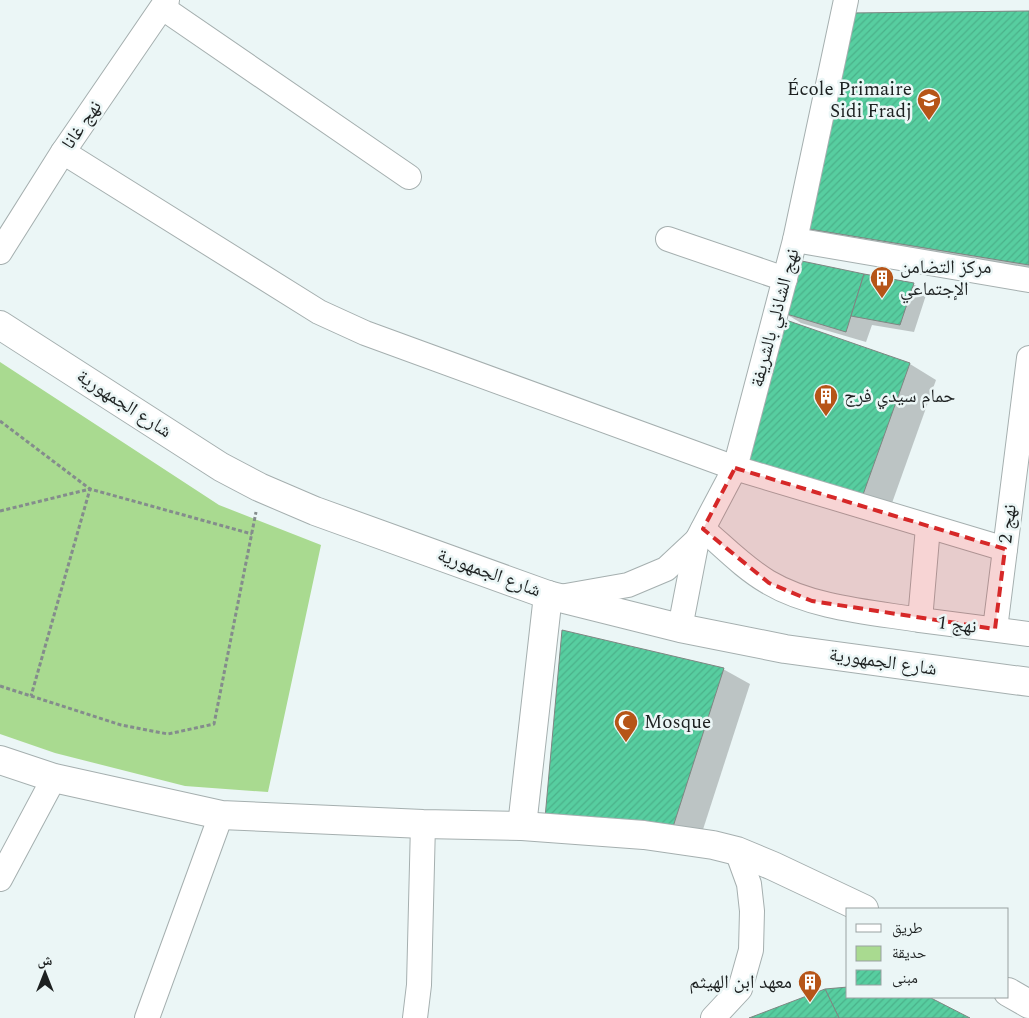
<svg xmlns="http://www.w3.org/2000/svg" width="1029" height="1018" font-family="Spectral,'Noto Naskh Arabic',serif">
<defs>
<pattern id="building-hatch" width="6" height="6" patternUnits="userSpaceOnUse" patternTransform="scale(1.25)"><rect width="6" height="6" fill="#57cea0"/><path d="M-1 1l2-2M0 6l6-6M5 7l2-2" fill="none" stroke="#4bb18a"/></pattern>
</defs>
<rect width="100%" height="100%" fill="#ebf6f6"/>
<polygon fill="#a9da90" points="0,362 219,505 321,545 268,792 185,786 55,753 0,734"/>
<g fill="#0003">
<polygon points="1029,12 1029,270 824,236 811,228"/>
<polygon points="798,261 864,275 913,284 927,292 914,332 872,325 866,342 801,323 781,311"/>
<polygon points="787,322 910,364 936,380 887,517 775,486"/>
<polygon points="723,669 750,684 698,845 547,817"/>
<polygon points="848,997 927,997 967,1018 753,1018"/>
</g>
<g fill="url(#building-hatch)" stroke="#7e8682">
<polygon points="1029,11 1029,265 809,229 849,13"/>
<polygon points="797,260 864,274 846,332 780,312"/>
<polygon points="864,274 914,283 900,325 851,316"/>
<polygon points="786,320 910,363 860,503 747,471"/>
<polygon points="562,630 724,668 672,830 545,818"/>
<polygon points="848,987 848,997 929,997 970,1018 839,1018 825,989"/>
<polygon points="825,989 839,1018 749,1018"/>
</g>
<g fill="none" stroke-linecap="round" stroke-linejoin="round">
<g stroke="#a5afaf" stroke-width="26">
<g id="minor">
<polyline points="163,8 409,177"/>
<polyline points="63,152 319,312 365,333 735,468 1005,549"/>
<polyline points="668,239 785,279"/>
<polyline points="795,240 1029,280"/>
<polyline points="0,252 63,152 167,0"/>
<polyline points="928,527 920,620 1029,634"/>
<path d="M703,529C724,547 744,568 768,582C812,608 870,612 920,620"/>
<polyline points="560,597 628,585 666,569 697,540"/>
<polyline points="680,628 697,540 735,468 795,240 846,0"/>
<polyline points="995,629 1029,358"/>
<polyline points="0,879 54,778"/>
<polyline points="147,1018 221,815"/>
<polyline points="415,1018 419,985 423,824"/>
<polyline points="713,1018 740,989 751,950 752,911 749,884 737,851"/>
</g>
</g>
<g stroke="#a5afaf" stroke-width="30">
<g id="tertiary">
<polyline points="0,760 54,778 221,815 423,824 522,826 644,835 713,845 737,851 773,866 864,909"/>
<polyline points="522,826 548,595"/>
<polyline points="1008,992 1029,1004"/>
</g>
</g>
<g stroke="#a5afaf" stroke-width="30">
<polyline id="secondary" points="0,325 221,467 259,487 315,511 548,595 680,628 785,649 1029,682"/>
</g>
<g stroke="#848c8c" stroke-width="3" stroke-dasharray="4 2.5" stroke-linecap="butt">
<polyline points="0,421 90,489 252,534"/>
<polyline points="0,511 90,489 31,696"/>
<polyline points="0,686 121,725 168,734 214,724 256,512"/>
</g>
<use href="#minor" stroke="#fff" stroke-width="24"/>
<use href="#tertiary" stroke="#fff" stroke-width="28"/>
<use href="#secondary" stroke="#fff" stroke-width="28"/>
</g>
<path fill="#d62828" fill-opacity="0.2" stroke="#d62828" stroke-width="4" stroke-dasharray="10 6" stroke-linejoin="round" d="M735,468L1005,549L995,629L812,601L769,583L703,529Z"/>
<defs>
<g id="school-pin" transform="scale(1.25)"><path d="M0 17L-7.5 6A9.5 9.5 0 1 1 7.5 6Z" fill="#b65518" stroke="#ebf6f6"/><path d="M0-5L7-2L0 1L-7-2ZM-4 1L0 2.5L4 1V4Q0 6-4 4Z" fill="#fff"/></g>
<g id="building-pin" transform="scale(1.25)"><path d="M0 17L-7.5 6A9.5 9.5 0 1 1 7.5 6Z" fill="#b65518" stroke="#ebf6f6"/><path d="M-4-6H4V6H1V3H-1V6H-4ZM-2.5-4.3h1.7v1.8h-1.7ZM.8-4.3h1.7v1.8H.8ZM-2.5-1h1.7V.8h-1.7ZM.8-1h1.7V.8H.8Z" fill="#fff"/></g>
<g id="mosque-pin" transform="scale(1.25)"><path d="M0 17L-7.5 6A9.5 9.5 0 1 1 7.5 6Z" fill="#b65518" stroke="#ebf6f6"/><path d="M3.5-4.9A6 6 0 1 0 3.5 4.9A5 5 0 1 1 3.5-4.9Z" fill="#fff"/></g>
</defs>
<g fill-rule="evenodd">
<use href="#school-pin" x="929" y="100"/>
<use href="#building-pin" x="882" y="278"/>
<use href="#building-pin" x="826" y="396"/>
<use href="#mosque-pin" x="626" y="722"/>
<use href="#building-pin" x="810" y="982"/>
</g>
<g text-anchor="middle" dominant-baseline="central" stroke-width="5" stroke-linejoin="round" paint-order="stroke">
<g font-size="19" fill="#1d2121" stroke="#ebf6f6" text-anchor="start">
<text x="912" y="89" text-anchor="end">École Primaire<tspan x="912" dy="22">Sidi Fradj</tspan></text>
<text x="900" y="267">مركز التضامن<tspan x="900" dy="22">الإجتماعي</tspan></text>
<text x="844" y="396">حمام سيدي فرج</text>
<text x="644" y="722">Mosque</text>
<text x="792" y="982" text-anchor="end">معهد ابن الهيثم</text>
</g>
<g font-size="19" fill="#1d2121" stroke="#ebf6f6">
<text transform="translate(82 125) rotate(-55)">نهج غانا</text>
<text transform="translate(775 318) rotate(-75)">نهج الشاذلي بالشريفة</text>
<text transform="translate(124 404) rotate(33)">شارع الجمهورية</text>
<text transform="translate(1008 524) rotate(-83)">نهج 2</text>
<text transform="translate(489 573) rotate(20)">شارع الجمهورية</text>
<text transform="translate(957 625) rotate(7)">نهج 1</text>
<text transform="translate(883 662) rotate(8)">شارع الجمهورية</text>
</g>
</g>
<rect x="846" y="908" width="162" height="90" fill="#ebf6f6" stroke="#99a1a1"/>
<rect x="856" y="924" width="25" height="8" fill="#ffffff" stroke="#99a1a1"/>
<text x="892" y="933" font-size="15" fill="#1d2121">طريق</text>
<rect x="856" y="946" width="25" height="15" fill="#a9da90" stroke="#99a1a1"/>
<text x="892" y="958" font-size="15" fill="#1d2121">حديقة</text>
<rect x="856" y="970" width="25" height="15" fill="url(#building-hatch)" stroke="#99a1a1"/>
<text x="892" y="983" font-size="15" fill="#1d2121">مبنى</text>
<g transform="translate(45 973)" stroke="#ebf6f6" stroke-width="4" paint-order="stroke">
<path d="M0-4L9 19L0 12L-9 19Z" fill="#1d2121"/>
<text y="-8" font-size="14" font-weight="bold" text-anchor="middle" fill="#1d2121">ش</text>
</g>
</svg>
